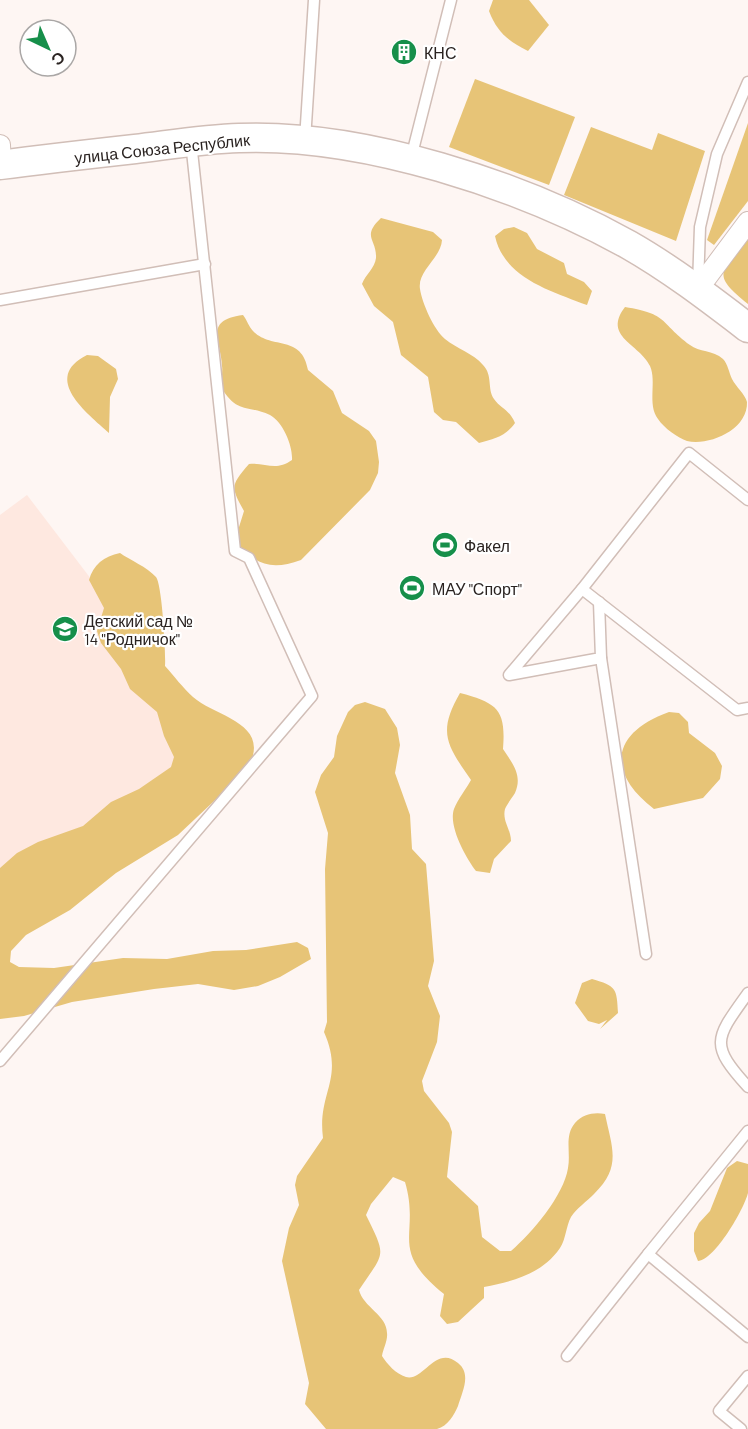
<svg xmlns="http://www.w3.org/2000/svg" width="748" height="1429" font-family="Barlow,sans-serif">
<rect width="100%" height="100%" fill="#fef6f3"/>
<polygon fill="#fee8e0" points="27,495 216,743 0,908 0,515"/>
<g fill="#e7c477">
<path d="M493,0H529L549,25L528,51C508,41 497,32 489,11Z"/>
<polygon points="475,79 575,117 549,185 449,147"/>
<polygon points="748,123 748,201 714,245 707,240"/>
<polygon points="591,127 652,150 658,133 705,151 676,241 564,195"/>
<path d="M381,218L433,232L442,240C441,258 417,271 420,289C422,303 434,330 445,339C457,349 473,353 483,365C493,375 487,389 494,399C501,409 509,409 515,423C506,436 494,439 479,443L456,422L443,420L434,412L428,377L401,355L393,322L374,306L362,284C365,275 375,268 376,258C377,239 361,237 381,218Z"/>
<path d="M514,227L527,233L537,249L564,263L567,274L584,282L592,291L587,305C551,291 504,278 495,236L504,229Z"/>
<path d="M748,238V304C710,274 721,272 748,238Z"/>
<path d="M625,307C669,314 659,322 690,345C699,352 713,350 723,359C728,364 729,373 732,379C736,387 745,394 747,402C748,430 709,446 687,441C678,438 664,428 658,419C647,404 657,382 650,366C640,344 602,337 625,307Z"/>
<path d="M243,315C247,320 249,327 253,331C271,350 302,334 308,370L333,391L342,413L369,431L376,441L379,462L378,473L370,490L301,560C271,571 254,565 235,540L244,511C231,487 230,486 249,464C266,462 275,472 292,460C293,446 283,422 270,415C246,404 238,415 220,386C221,380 223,372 222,366C221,341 203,320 243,315Z"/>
<path d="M87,355L98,356L116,369L118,379L110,397L109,433C87,413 41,378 87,355Z"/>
<path d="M120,553C130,560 147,567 156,577C162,584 166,653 165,666C174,676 183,688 193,697C217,718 275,723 246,771L178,835L116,873L70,910L26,935L11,951L10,962L19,967L54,968L123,958L167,959L213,951L246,950L297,942L308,948L311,959L280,977L258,986L234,990L198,984L154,989L72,1002L24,1016L0,1019V868L17,853L38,842L83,826L111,802L139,789L171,767L174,757L164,736L157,712L130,689L121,669L101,643L97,631L104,608L89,580C93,565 104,556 120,553Z"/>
<path d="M460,693C498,703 506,710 503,749C512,763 523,775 515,793C512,798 507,804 505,809C502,821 511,829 511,841L494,859L490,873L476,871C466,858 448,826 454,809C458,799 466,789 471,780C447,745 437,733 460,693Z"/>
<path d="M365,702L385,709L397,728L400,745L395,773L410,815L412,849L426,864L434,961L428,986L440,1016L437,1042L422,1081L424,1091L449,1123L452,1132L447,1177L478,1206L482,1237L500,1251H511C532,1233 564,1195 568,1168C571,1152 564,1136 575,1123C583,1114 594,1112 605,1114C612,1148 622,1167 594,1194C587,1201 576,1209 571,1217C566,1226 566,1239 560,1248C542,1274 514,1281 484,1287V1298L458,1322L447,1324L440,1316L444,1294C387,1248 421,1236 405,1182L393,1177L371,1204L366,1215C387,1258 385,1251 359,1290C363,1307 387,1315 387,1333C388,1340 383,1349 382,1356C387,1364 396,1374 406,1377C423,1382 436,1344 458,1363C472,1374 462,1392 458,1406C454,1415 448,1426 437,1429C429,1429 418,1429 409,1429C381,1429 354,1429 326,1429L305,1404L309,1383L282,1261L289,1228L299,1205L295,1185L297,1176L323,1138C317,1092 345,1080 324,1032L327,1022L325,869L328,833L315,792L321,775L334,757L337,736L348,712L355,705Z"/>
<path d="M669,712L679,713L688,722L689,733L715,753L722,766L720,779L703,798L654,809C606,772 611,733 669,712Z"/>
<path d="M592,979C616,986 617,988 618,1013L600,1029L607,1020L599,1024L588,1021L575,1003L582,983Z"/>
<path d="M737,1161L748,1164C748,1172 748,1184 748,1193C744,1209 715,1260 698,1261L694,1251V1233L699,1223L710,1211L727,1168Z"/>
</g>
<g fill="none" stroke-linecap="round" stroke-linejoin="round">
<g stroke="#d1beb7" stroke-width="13">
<g id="lane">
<polyline points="305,140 314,0"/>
<polyline points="411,158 451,0"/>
<polyline points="698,286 700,227 717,154 748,82"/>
<polyline points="0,300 205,264"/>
<polyline points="748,500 689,453 582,589 737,710 748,708"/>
<polyline points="582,589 509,675 601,658 599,602"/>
<polyline points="601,658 646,954"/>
<path d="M748,993C715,1039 709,1044 748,1087"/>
<polyline points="0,1061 312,696 249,558 235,551 191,142"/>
<polyline points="748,1131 648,1254 748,1337"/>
<polyline points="567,1356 648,1254"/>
<polyline points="741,1429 719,1411 748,1376"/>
</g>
</g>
<g stroke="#d1beb7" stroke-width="22">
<g id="street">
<polyline points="0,145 1,165"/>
<polyline points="698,289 748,222"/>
</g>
</g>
<g stroke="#d1beb7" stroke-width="31">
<path id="secondary" d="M0,165C45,159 90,154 135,149C169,145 204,139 239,138C363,133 521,185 629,245C671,269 710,299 748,328"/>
</g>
<use href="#lane" stroke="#fff" stroke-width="10"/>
<use href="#street" stroke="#fff" stroke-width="20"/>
<use href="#secondary" stroke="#fff" stroke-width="28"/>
</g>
<defs>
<g id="building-disc" transform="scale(1.35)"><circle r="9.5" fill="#168f4a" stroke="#fff"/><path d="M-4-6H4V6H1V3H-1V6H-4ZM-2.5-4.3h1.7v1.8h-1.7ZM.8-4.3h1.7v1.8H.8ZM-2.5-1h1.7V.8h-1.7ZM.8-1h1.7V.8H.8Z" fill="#fff"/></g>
<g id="stadium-disc" transform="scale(1.35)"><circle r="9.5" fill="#168f4a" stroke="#fff"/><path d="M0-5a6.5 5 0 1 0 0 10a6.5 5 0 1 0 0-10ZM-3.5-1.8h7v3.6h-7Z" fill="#fff"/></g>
<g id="school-disc" transform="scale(1.35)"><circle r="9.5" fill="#168f4a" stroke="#fff"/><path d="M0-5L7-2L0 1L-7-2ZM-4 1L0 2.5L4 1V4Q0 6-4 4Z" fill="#fff"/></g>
</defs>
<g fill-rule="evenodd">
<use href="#building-disc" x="404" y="52"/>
<use href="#stadium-disc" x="445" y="545"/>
<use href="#stadium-disc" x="412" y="588"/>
<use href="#school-disc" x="65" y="629"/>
</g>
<g text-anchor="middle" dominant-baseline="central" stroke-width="4.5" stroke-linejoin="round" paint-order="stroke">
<g font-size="16" fill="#2a2321" stroke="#fff" text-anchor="start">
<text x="424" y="52">КНС</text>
<text x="464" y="545">Факел</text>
<text x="432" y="588">МАУ "Спорт"</text>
<text x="84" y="620">Детский сад №<tspan x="84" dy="18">14 "Родничок"</tspan></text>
</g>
<g font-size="16" fill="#2a2321" stroke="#fff">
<text transform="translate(162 148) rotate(-6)">улица Союза Республик</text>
</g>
</g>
<g transform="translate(48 48) rotate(136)"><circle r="28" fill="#ffffff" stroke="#aaa7a6" stroke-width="1.5"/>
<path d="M0-4.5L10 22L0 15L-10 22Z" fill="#168f4a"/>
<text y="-9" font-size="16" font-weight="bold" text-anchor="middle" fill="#2a2321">С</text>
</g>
</svg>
